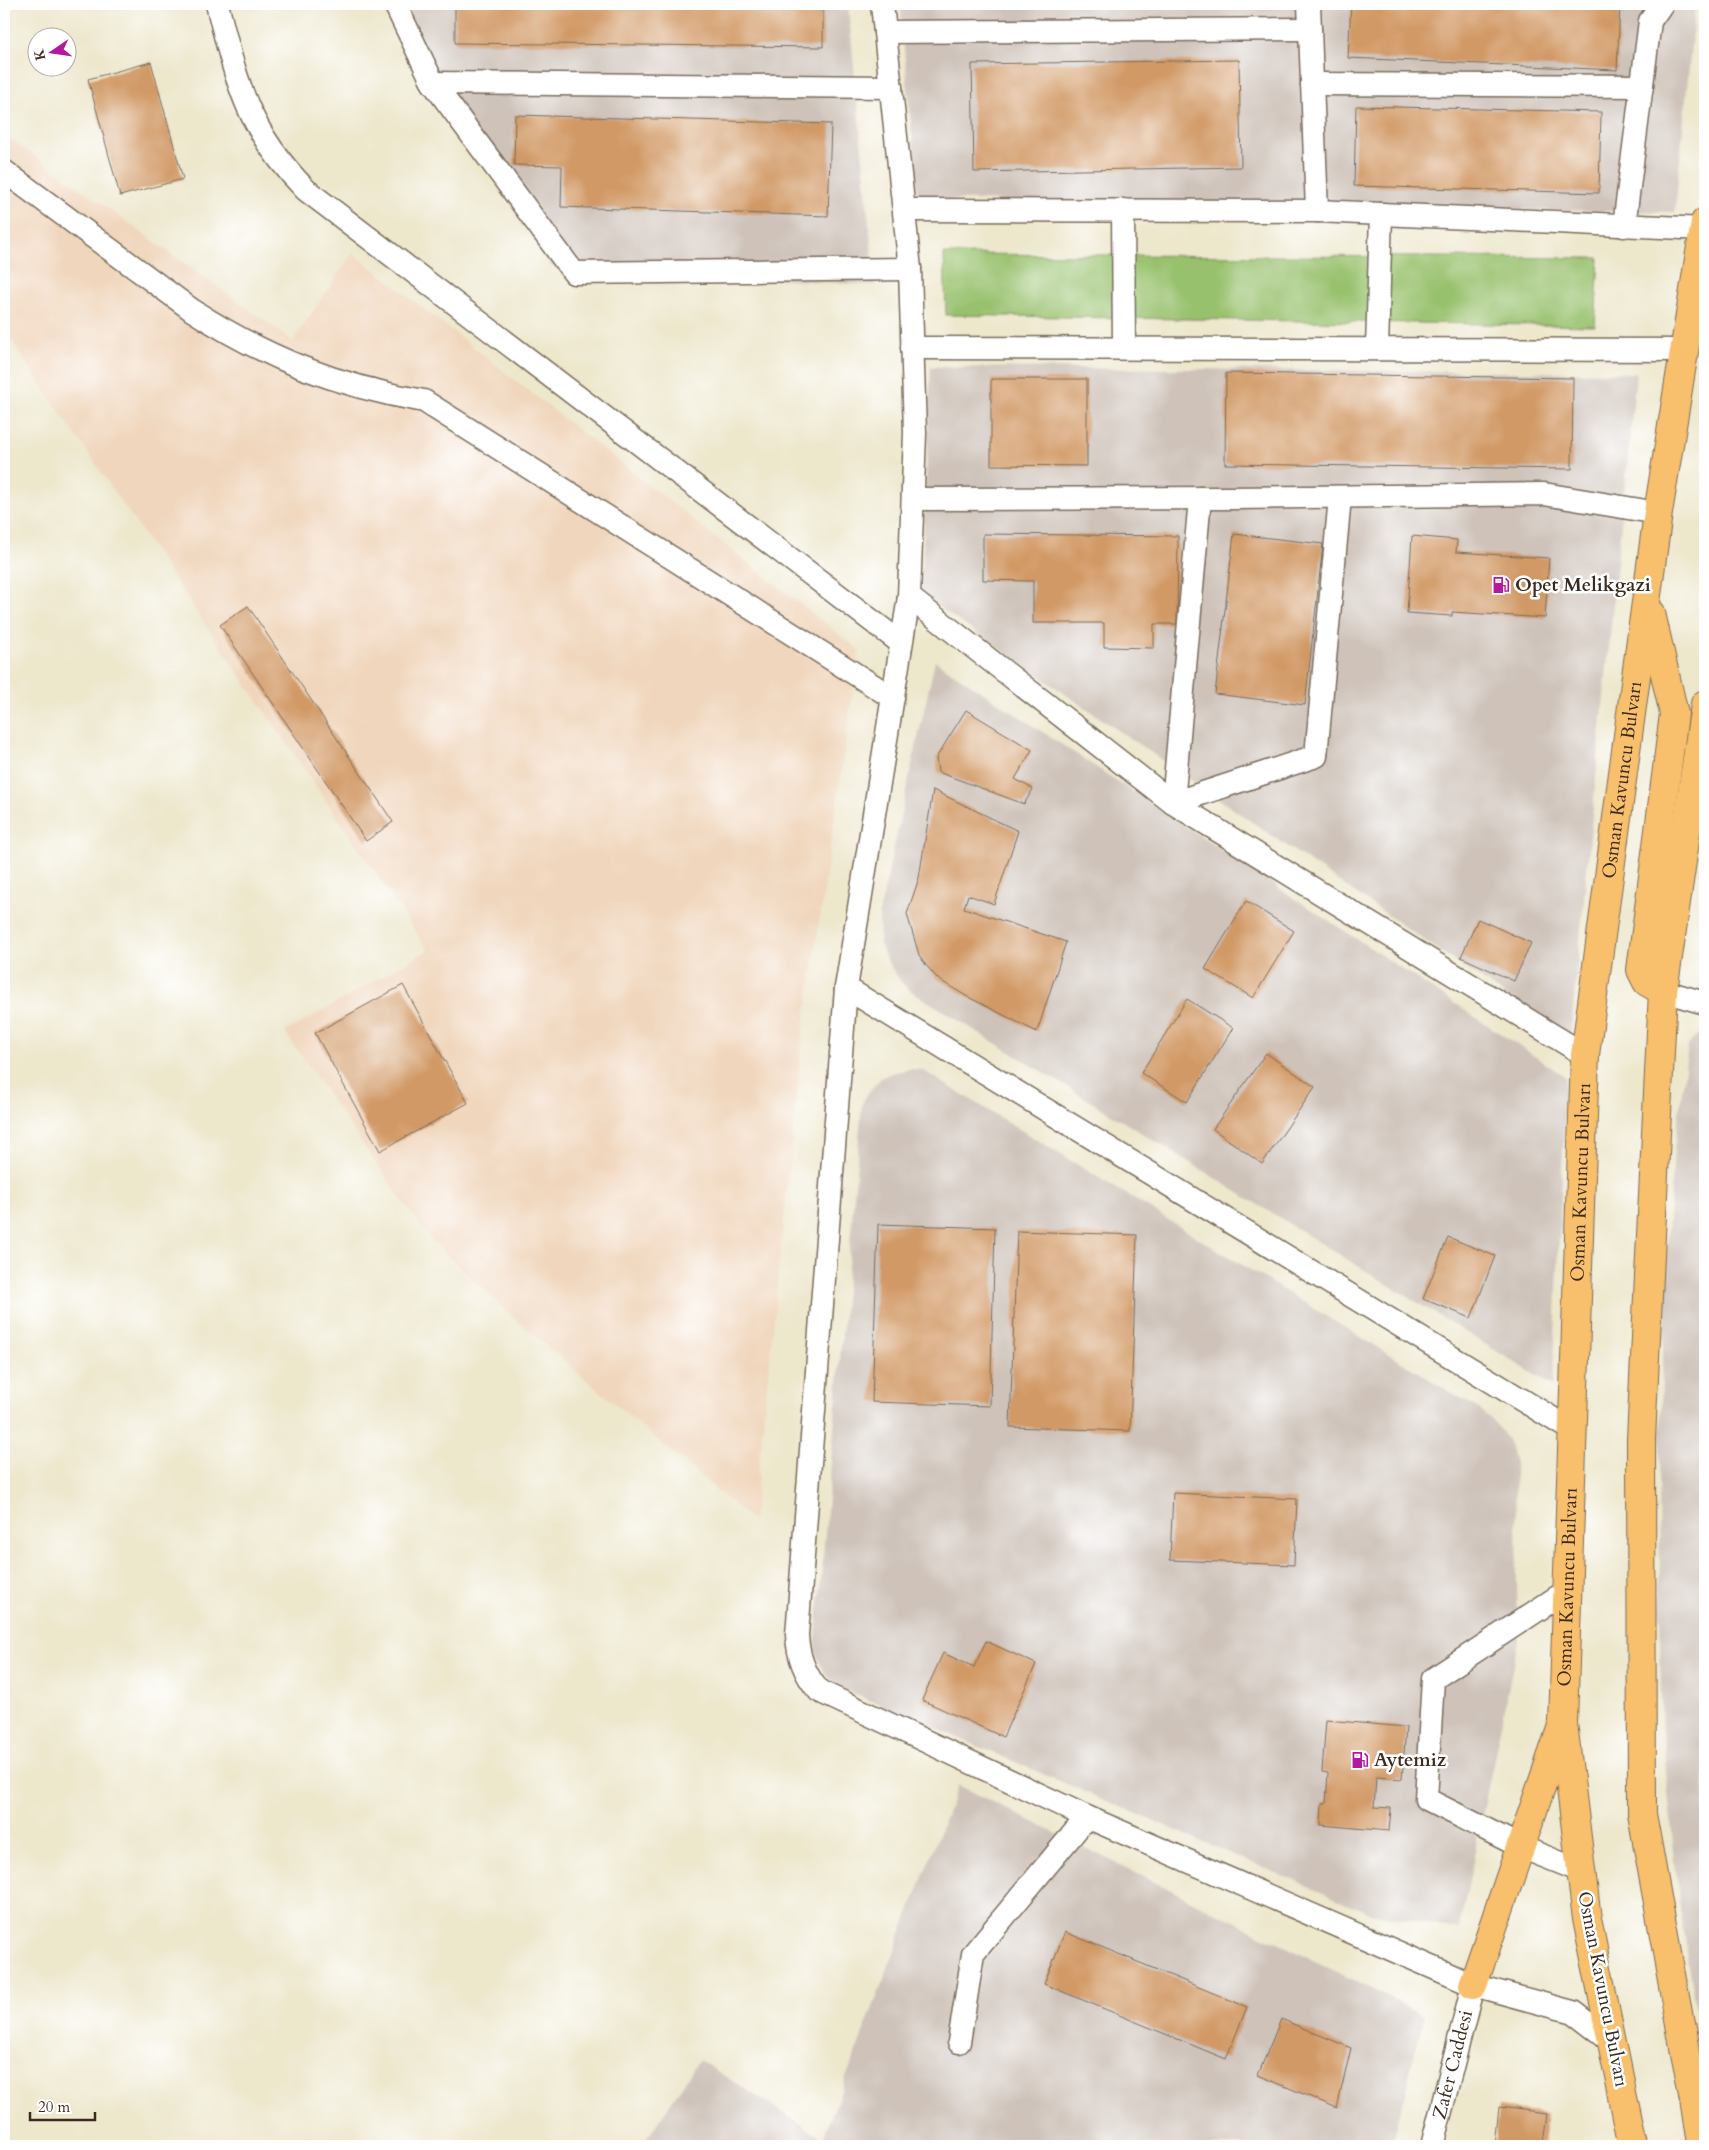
<svg xmlns="http://www.w3.org/2000/svg" width="1709" height="2150" font-family="Cardo,serif">
<rect width="100%" height="100%" fill="#fff"/>
<filter id="ink" filterUnits="userSpaceOnUse"><feTurbulence type="fractalNoise" baseFrequency=".02" numOctaves="2"/><feDisplacementMap in="SourceGraphic" scale="10" xChannelSelector="R" yChannelSelector="G"/><feConvolveMatrix kernelMatrix="1 2 1 2 8 2 1 2 1" color-interpolation-filters="sRGB"/></filter>
<filter id="wash" filterUnits="userSpaceOnUse"><feTurbulence type="fractalNoise" baseFrequency=".0096" numOctaves="4" result="noise"/><feDisplacementMap in="SourceGraphic" scale="20" xChannelSelector="R" yChannelSelector="G"/><feGaussianBlur stdDeviation="1.12" result="paint"/><feColorMatrix in="noise" values="0 0 0 0 0 0 0 0 0 0 0 0 0 0 0 0 0 1.4 0 .05"/><feComposite in="paint" operator="in"/></filter>
<g filter="url(#wash)">
<rect width="100%" height="100%" fill="#ede7cc"/>
<polygon fill="#f0d6bc" points="4,134 293,341 353,253 859,650 803,1033 753,1521 515,1319 426,1235 285,1032 428,950 4,330"/>
<g fill="#cec2b9">
<polygon points="385,4 848,4 875,285 551,266"/>
<polygon points="900,4 1695,4 1675,212 918,199"/>
<polygon points="931,367 1636,373 1570,1040 921,595"/>
<polygon points="935,661 1566,1077 1553,1386 911,991 901,982 886,959 880,944 879,914"/>
<polygon points="1705,1031 1705,2064 1680,1909 1666,1773 1661,1705 1659,1478 1666,1260 1674,1151 1688,1046 1694,1038"/>
<polygon points="911,1069 922,1070 1482,1411 1500,1428 1512,1451 1515,1464 1518,1641 1459,1929 1370,1913 843,1689 828,1677 823,1670 815,1650 862,1104 867,1094 881,1078 891,1073"/>
<polygon points="958,1785 1424,2015 1392,2146 642,2146 699,2060 823,2138"/>
</g>
<polygon fill="#98c16d" stroke="#6a7646" points="944,254 1599,258 1595,326 946,315"/>
<g id="blocks">
<g fill="#d19965">
<polygon points="455,4 823,4 823,47 455,43"/>
<polygon points="1351,4 1620,4 1617,70 1348,58"/>
<polygon points="1239,60 1241,167 974,172 972,64"/>
<polygon points="151,62 183,179 120,196 88,79"/>
<polygon points="1356,106 1601,112 1599,193 1354,186"/>
<polygon points="515,115 831,124 828,216 561,207 562,166 514,165"/>
<polygon points="1226,373 1573,378 1572,469 1225,464"/>
<polygon points="991,379 1087,379 1087,466 991,465"/>
<polygon points="983,534 1178,536 1177,624 1154,624 1154,648 1104,647 1104,623 1033,623 1033,581 983,580"/>
<polygon points="1234,534 1323,544 1305,705 1215,694"/>
<polygon points="1412,536 1457,540 1456,552 1549,558 1545,618 1452,612 1452,616 1407,613"/>
<polygon points="248,606 393,822 366,841 220,625"/>
<polygon points="966,710 1032,750 1015,779 1033,789 1024,804 938,772 936,758"/>
<polygon points="933,790 1018,831 994,904 968,895 964,908 1066,942 1037,1032 966,996 938,979 925,964 919,955 907,914 919,878"/>
<polygon points="1246,901 1294,931 1253,998 1205,969"/>
<polygon points="1478,919 1531,943 1514,981 1461,957"/>
<polygon points="403,985 468,1103 380,1151 315,1033"/>
<polygon points="1187,999 1233,1028 1187,1102 1141,1073"/>
<polygon points="1266,1053 1315,1087 1262,1164 1213,1129"/>
<polygon points="878,1224 995,1228 990,1406 872,1402"/>
<polygon points="1017,1231 1137,1235 1130,1431 1010,1427"/>
<polygon points="1448,1237 1495,1256 1471,1318 1423,1299"/>
<polygon points="1173,1493 1297,1499 1294,1565 1170,1560"/>
<polygon points="986,1641 1036,1664 1003,1737 922,1700 943,1653 974,1667"/>
<polygon points="1326,1720 1406,1727 1402,1779 1376,1777 1374,1807 1391,1808 1389,1831 1321,1825 1322,1803 1326,1803 1328,1773 1322,1772"/>
<polygon points="1065,1932 1247,2007 1226,2059 1044,1984"/>
<polygon points="1281,2019 1351,2048 1337,2108 1258,2075"/>
<polygon points="1499,2107 1547,2113 1543,2146 1495,2146"/>
</g>
</g>
</g>
<g filter="url(#ink)">
<use href="#blocks" fill-opacity="0" stroke="#796c5b" stroke-width="1"/>
<g fill="none" stroke-linecap="round" stroke-linejoin="round">
<g stroke="#796c5b" stroke-width="25">
<g id="minor">
<path d="M217,4C237,83 247,130 306,190L901,643"/>
<polyline points="395,4 433,83 574,273 910,269"/>
<path d="M882,4L910,269L915,433L909,597L846,988L797,1635C798,1658 805,1675 819,1691L1087,1817L1473,1985L1573,2012L1612,2042"/>
<polyline points="1309,4 1317,211"/>
<polyline points="885,32 1310,29"/>
<polyline points="433,83 891,87"/>
<polyline points="1312,84 1642,86"/>
<path d="M4,171L192,310C266,358 337,386 424,401L893,698"/>
<polyline points="904,210 1317,211 1704,229"/>
<polyline points="1123,210 1124,348"/>
<polyline points="1624,226 1650,21 1662,4"/>
<polyline points="912,348 1684,350"/>
<polyline points="1377,349 1381,214"/>
<polyline points="1200,498 1173,803 1316,756 1340,497"/>
<polyline points="914,499 1232,498 1544,494 1658,513"/>
<polyline points="909,597 1173,803 1585,1055"/>
<polyline points="846,988 1573,1431"/>
<polyline points="1663,991 1705,1003"/>
<polyline points="1568,1590 1433,1679 1426,1799 1521,1847 1581,1871"/>
<polyline points="959,2042 973,1954 1087,1817"/>
<path id="s1" d="M1432,2146L1473,1985"/>
</g>
</g>
<g stroke="#796c5b" stroke-width="30">
<g id="highway">
<polyline points="1651,613 1674,714 1641,970 1647,982 1663,991"/>
<polyline points="1473,1985 1561,1729"/>
<path id="s2" d="M1633,2146L1587,1919L1563,1723L1585,1055L1658,513L1705,222"/>
<polyline points="1702,2146 1642,1814 1641,1439 1663,991 1705,704"/>
</g>
</g>
<use href="#minor" stroke="#fff" stroke-width="22"/>
<use href="#highway" stroke="#f8bf6c" stroke-width="28"/>
</g>
</g>
<defs>
<g id="fuel-bare" transform="scale(1.35)"><path d="M-5.5-6h7V0h2V4h1.3V-2.5L3-4.5l.8-.8L6-3V5H2.5V1h-1V6h-7ZM-4.2-4.7v3.2H.2V-4.7Z" fill="#b5179e" stroke="#fff" stroke-width="2.5" paint-order="stroke"/></g>
</defs>
<g fill-rule="evenodd">
<use href="#fuel-bare" x="1501" y="585"/>
<use href="#fuel-bare" x="1360" y="1760"/>
</g>
<g text-anchor="middle" dominant-baseline="central" stroke-width="5" stroke-linejoin="round" paint-order="stroke">
<g font-size="19" font-weight="bold" fill="#3b2a1e" stroke="#fff" text-anchor="start">
<text x="1515" y="585">Opet Melikgazi</text>
<text x="1374" y="1760">Aytemiz</text>
</g>
<g font-size="19" fill="#3b2a1e" stroke="#fff">
<text stroke="none"><textPath href="#s2" startOffset="1375">Osman Kavuncu Bulvarı</textPath></text>
<text stroke="none"><textPath href="#s2" startOffset="970">Osman Kavuncu Bulvarı</textPath></text>
<text stroke="none"><textPath href="#s2" startOffset="565">Osman Kavuncu Bulvarı</textPath></text>
<text transform="translate(1603 1989) rotate(79)">Osman Kavuncu Bulvarı</text>
<text stroke="none"><textPath href="#s1" startOffset="84">Zafer Caddesi</textPath></text>
</g>
</g>
<rect width="1709" height="2150" fill="none" stroke="#fff" stroke-width="20"/>
<g transform="translate(52 52) rotate(257)"><circle r="24" fill="#ffffff" stroke="#b1aaa5"/>
<path d="M0-4L9 19L0 12L-9 19Z" fill="#b5179e"/>
<text y="-8" font-size="14" font-weight="bold" text-anchor="middle" fill="#3b2a1e">K</text>
</g>
<path d="M30 2112v8h65v-8" fill="none" stroke="#3b2a1e" stroke-width="2.5"/>
<text x="38" y="2112" font-size="15" fill="#3b2a1e" stroke="#ffffff" stroke-width="4" paint-order="stroke">20 m</text>
</svg>
